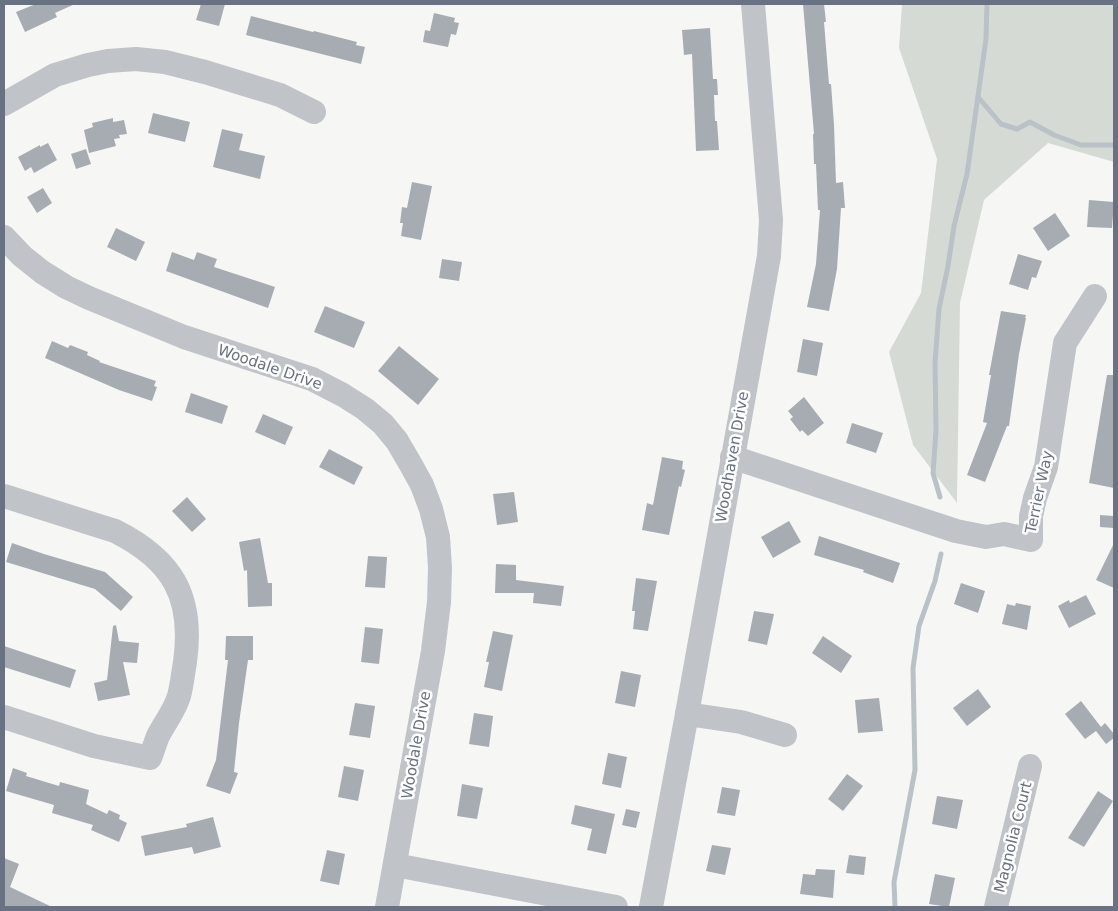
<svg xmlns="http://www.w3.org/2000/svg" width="1118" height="911" font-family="'DejaVu Sans',sans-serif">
<rect width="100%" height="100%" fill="#f6f7f4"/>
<polygon fill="#d5dbd4" points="902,4 1114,4 1114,162 1048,143 984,200 960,303 957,503 913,445 889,352 921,293 937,159 899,48"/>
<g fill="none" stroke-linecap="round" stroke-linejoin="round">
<g stroke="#bac1c7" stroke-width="5">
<polyline points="978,97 1001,124 1017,129 1030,122 1054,135 1081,145 1114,145"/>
<polyline points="940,497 933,473 936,431 935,363 939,309 948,266 954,226 967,174 986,39 987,4"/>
<polyline points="895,907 894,882 915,770 913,668 919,626 935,581 941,554"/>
</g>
</g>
<g fill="#a7acb3">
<polygon points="36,4 75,4 55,13 57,17 25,32 16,12"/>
<polygon points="201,4 225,4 219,26 196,20"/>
<polygon points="803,4 824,4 826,22 824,22 829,84 831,84 834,125 836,183 843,182 845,208 841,208 837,269 829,311 807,307 816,264 820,210 818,210 816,164 814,164 813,134 814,134"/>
<polygon points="434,13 455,18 454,22 459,23 456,35 451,34 448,47 423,42 425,30 430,31"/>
<polygon points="251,16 313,32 314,31 357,42 356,45 365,47 361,64 246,35"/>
<polygon points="710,28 713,79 717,79 718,95 714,95 715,121 717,121 719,150 696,151 692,54 684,55 682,30"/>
<polygon points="153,113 190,122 185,142 148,133"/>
<polygon points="113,118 113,122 124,120 127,134 119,135 120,138 114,139 116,146 89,153 84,130 93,127 92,123"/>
<polygon points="222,129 243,134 239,150 265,156 260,179 213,167"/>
<polygon points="48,143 57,160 34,173 31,167 25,171 18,157 40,145 40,147"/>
<polygon points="86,149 91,164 76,169 71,154"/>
<polygon points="412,182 432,186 421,240 401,236 403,223 400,223 402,207 407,208"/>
<polygon points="43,188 52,203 37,213 27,197"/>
<polygon points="1089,200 1114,202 1112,228 1087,227"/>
<polygon points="1055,213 1070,236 1048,251 1033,228"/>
<polygon points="116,228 145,242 136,261 107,247"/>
<polygon points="172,252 194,260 197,252 217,259 214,267 275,287 268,308 166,271"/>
<polygon points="1018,254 1042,261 1036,278 1032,277 1028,290 1009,284"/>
<polygon points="442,259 462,262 459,281 439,278"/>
<polygon points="325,306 365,322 354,348 314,332"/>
<polygon points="1001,311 1026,315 1025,318 1026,318 1019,354 1009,426 1007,426 985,482 967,475 987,423 983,422 991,375 989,375"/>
<polygon points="803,339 823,343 817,376 797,372"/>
<polygon points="52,341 68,348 70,345 88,352 87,355 100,361 99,362 156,381 154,386 157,387 152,401 119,390 45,358"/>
<polygon points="399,346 439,379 418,405 378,371"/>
<polygon points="1107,375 1114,375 1114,488 1089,483"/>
<polygon points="191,393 228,406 222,424 185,412"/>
<polygon points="804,397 824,423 808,436 802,430 800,432 790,419 793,417 788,411"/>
<polygon points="263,414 293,427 285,445 255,432"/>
<polygon points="852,423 883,433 876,453 846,443"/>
<polygon points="329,449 363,467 354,485 319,467"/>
<polygon points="662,457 683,461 682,469 685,470 681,487 679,486 669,535 642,530 647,503 653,505"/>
<polygon points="514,492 518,522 497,525 493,494"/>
<polygon points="187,497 206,519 192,532 172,511"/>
<polygon points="1100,515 1114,516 1114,528 1100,527"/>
<polygon points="789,521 801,542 773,558 761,537"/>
<polygon points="819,536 900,563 893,583 863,572 864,570 814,555"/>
<polygon points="260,538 268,583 272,583 272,606 248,607 247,570 244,571 239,542"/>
<polygon points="12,543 44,554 105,572 133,597 121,611 95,589 6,562"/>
<polygon points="1114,543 1114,588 1096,580"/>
<polygon points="368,556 387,557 385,588 365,587"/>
<polygon points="496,564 516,565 516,580 564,586 561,606 533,603 534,593 495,593"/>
<polygon points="636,578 657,581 648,631 633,629 635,611 632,611"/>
<polygon points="961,583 985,591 978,613 954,604"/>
<polygon points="1086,595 1096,614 1069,628 1058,606 1069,600 1070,603"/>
<polygon points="1016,603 1031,606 1027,630 1002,624 1007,604 1015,606"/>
<polygon points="754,611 774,614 767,645 748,641"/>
<polygon points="116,625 119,641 139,643 137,663 123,662 130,695 98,701 94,683 107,680 113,626"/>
<polygon points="365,627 383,629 379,664 361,662"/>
<polygon points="493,631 513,635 502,691 484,687 489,662 486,662"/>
<polygon points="226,636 253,636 253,660 248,660 239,723 234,772 238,773 230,794 206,786 216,760 228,660 225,660"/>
<polygon points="823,636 852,656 841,673 812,653"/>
<polygon points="4,646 76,670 70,688 4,667"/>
<polygon points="621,671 641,675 635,707 615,703"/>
<polygon points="978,689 991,707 967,726 953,708"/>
<polygon points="879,698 883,731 858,733 855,700"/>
<polygon points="1081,701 1101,727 1105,723 1114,734 1114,738 1106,744 1096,731 1085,739 1065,714"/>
<polygon points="355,703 375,706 370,738 349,735"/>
<polygon points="474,713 493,716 489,747 469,744"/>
<polygon points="608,753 627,757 621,788 602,784"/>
<polygon points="344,766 364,770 358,801 338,797"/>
<polygon points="13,768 27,773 26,776 59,786 60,782 89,790 86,804 107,814 109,810 120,815 119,819 127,823 119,842 91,830 93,825 52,813 54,805 6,791"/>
<polygon points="847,774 863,786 843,811 828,799"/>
<polygon points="462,784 483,788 477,819 457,816"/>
<polygon points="722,787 740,790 735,816 717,813"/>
<polygon points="1098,791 1113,801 1084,847 1068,838"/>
<polygon points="937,796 963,800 957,829 932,824"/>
<polygon points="575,805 615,814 606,854 587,850 592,829 571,824"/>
<polygon points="626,809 640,812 636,828 622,825"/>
<polygon points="213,817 221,847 194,854 192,847 145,856 141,836 187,827 186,824"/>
<polygon points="712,845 731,848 725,875 706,871"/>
<polygon points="327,850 345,854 339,885 320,881"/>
<polygon points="849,855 866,857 864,875 846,873"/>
<polygon points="4,858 19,864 10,887 52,907 4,907"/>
<polygon points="816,869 835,870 833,898 800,894 803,874 815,875"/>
<polygon points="935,874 955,878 949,907 929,904"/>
</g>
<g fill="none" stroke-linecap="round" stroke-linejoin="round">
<g stroke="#c0c3c7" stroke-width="24">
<polyline points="4,104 55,75 88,65 108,61 136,59 165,62 205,72 280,95 314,112"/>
<polyline points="4,237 22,256 42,272 66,287 89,298 184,337 312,379 343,395 365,409 383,424 397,441 411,465 422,485 431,509 438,537 440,568 439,602 433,651 387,907"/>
<polyline points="732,457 956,531 986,537 1004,534 1031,540 1031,516 1035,498 1046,467 1065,343 1095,296"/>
<path d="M4,496L115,531C173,560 194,597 185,662C183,673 182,685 179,696C174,712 165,722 158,736C155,743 153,751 150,758L94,746L4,717"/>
<polyline points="687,714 741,722 785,735"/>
<polyline points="395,865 616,907"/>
<polyline points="651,907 687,714 769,256 771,220 753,4"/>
<polyline points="996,907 1030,766"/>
</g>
</g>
<g text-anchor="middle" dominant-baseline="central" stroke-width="5" stroke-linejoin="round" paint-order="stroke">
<g font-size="15" fill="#697282" stroke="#fff">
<text transform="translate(270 367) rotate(19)">Woodale Drive</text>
<text transform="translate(732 457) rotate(-80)">Woodhaven Drive</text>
<text transform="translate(1039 492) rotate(-78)">Terrier Way</text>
<text transform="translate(416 745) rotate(-80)">Woodale Drive</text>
<text transform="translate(1013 837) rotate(-76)">Magnolia Court</text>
</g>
</g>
<rect width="1118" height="911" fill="none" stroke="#697282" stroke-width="10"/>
</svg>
